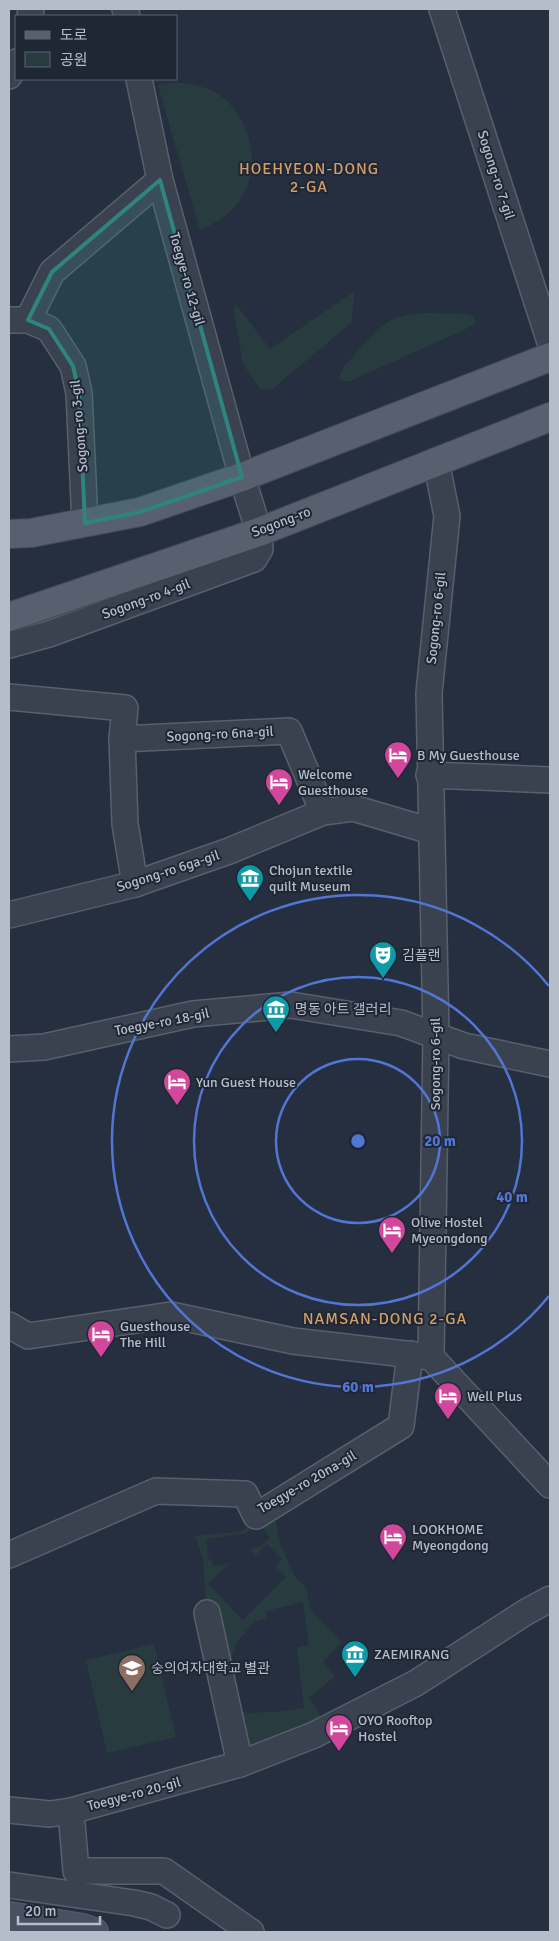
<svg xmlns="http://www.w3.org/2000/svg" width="559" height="1941" font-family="Signika,'Noto Sans KR',sans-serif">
<rect width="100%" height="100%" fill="#262f3f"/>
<g fill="#283c40" fill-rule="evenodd">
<path d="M175,82C191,84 208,86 222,97C253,121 263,172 237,204C227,217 214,223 200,231L158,85Z"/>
<polygon points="355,291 351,323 271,390 260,389 243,364 234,311 235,303 270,349"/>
<path d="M465,314L473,316L476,323L464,330L350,381H342L339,377L343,368C356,354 378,324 396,318C416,310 443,314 465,314Z"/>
<path d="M274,1511L280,1543L294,1575L306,1588L310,1609L342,1642L323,1662L335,1676L309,1698L328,1728L240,1764L207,1613L203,1559L195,1536L240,1532ZM259,1523L270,1538L262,1546L254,1547L251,1551L255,1556L267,1544L282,1559L276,1567L286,1577L243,1620L208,1584L230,1563L213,1566L212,1559L209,1560L206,1539L246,1533ZM303,1602L309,1645L297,1648L304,1708L280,1712L238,1713L228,1668L237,1642L255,1621L266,1618V1611Z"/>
<polygon points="154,1644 176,1737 107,1753 86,1660"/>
</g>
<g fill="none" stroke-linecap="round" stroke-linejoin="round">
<g stroke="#585f6d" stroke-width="28">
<g id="street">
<polyline points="125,9 127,16"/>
<polyline points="442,9 550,342"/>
<polyline points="30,16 31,9"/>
<polyline points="9,76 16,62"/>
<polyline points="9,320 28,320 52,272 160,180"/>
<polyline points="28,320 49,329 73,366 79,393 85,523"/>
<polyline points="9,645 49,634 254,559 260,549 259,532 242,477 160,180 139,79"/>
<polyline points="9,697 125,708 122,739 289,731 323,812"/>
<polyline points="122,739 125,824 135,884"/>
<polyline points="429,775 550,780"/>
<polyline points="9,915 135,884 229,851 323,812 353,808 431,831"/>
<polyline points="9,1049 44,1047 193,1014 291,1005 401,1023 464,1046 550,1064"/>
<polyline points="9,1325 28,1336 171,1315 293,1341 431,1357 550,1485"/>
<polyline points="431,1357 436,1035 429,693 447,516 436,461"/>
<polyline points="9,1555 156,1491 245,1494 256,1516 401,1426 410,1354"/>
<polyline points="207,1613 240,1764"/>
<polyline points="9,1810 50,1814 71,1811"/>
<polyline points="9,1885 134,1903 151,1907 167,1915"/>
<polyline points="251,1932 164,1871 76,1871 71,1811 240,1764 314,1735 416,1683 526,1612 550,1599"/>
</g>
</g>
<g stroke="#585f6d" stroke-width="30">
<polyline id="secondary" points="9,1916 83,1928 94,1932"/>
</g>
<g stroke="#434a58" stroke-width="30">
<g id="primary">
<polyline points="9,534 31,533 140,512 242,477 550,357"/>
<polyline points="9,617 259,532 550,417"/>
</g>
</g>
<use href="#street" stroke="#3a414f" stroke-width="25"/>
<use href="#secondary" stroke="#485062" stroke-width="28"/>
<use href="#primary" stroke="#58606f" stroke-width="28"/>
</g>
<path fill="#308480" fill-opacity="0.2" stroke="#308480" stroke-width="4" stroke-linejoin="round" d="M160,180L242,477L140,512L85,523L79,393L73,366L49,329L28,320L52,272Z"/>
<g fill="none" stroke="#5375d3" stroke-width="2.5">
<circle cx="358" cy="1141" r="82"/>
<circle cx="358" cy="1141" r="164"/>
<path d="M549 1296A246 246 0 1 1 549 986"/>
</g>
<defs>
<g id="hotel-pin" transform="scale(1.4375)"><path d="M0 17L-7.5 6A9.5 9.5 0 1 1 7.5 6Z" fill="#d1479c" stroke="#1f2634"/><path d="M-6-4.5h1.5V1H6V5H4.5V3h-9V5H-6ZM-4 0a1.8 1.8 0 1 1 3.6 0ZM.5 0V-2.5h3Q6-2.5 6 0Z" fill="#fff"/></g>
<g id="museum-pin" transform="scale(1.4375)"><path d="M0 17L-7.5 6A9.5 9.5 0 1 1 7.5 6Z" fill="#0f9aa8" stroke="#1f2634"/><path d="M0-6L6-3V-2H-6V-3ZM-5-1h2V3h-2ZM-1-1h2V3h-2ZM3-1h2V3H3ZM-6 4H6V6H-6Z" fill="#fff"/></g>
<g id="theatre-pin" transform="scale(1.4375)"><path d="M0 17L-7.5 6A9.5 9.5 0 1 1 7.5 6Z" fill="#0f9aa8" stroke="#1f2634"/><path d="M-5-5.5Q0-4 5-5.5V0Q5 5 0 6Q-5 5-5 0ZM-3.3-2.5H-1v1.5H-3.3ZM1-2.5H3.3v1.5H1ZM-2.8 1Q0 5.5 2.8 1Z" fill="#fff"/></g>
<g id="university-pin" transform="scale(1.4375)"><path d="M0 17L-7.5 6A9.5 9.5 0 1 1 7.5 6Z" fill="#8d6e63" stroke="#1f2634"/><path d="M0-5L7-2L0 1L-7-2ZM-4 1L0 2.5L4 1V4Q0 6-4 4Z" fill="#fff"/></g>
</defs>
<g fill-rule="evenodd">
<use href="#hotel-pin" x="398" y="755"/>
<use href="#hotel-pin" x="279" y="782"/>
<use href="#museum-pin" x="250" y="878"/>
<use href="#theatre-pin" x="383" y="955"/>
<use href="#museum-pin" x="276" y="1009"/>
<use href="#hotel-pin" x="177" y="1082"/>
<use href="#hotel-pin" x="392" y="1230"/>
<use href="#hotel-pin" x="101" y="1334"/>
<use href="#hotel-pin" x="448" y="1396"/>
<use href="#hotel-pin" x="393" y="1537"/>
<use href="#museum-pin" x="355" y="1654"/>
<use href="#university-pin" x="132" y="1668"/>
<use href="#hotel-pin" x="339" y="1728"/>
</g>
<g text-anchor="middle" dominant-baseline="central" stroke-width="4" stroke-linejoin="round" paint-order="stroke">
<g font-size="14" fill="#b6bdca" stroke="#1f2634">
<text transform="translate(496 175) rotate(72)">Sogong-ro 7-gil</text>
<text transform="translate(187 279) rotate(74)">Toegye-ro 12-gil</text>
<text transform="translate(79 426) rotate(-95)">Sogong-ro 3-gil</text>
<text transform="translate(281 522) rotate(-21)">Sogong-ro</text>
<text transform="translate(146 599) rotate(-20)">Sogong-ro 4-gil</text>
<text transform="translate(436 618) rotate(-84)">Sogong-ro 6-gil</text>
<text transform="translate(220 734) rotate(-3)">Sogong-ro 6na-gil</text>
<text transform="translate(168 871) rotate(-18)">Sogong-ro 6ga-gil</text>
<text transform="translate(162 1022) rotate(-11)">Toegye-ro 18-gil</text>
<text transform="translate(435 1064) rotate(-90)">Sogong-ro 6-gil</text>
<text transform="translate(307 1482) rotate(-30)">Toegye-ro 20na-gil</text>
<text transform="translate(134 1794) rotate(-15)">Toegye-ro 20-gil</text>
</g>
<g font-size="14" fill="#b6bdca" stroke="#1f2634" text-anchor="start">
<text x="417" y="755">B My Guesthouse</text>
<text x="298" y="774">Welcome<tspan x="298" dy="16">Guesthouse</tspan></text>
<text x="269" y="870">Chojun textile<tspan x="269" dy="16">quilt Museum</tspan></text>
<text x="402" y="955">김플랜</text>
<text x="295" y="1009">명동 아트 갤러리</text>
<text x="196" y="1082">Yun Guest House</text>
<text x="411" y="1222">Olive Hostel<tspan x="411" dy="16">Myeongdong</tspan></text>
<text x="120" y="1326">Guesthouse<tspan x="120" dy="16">The Hill</tspan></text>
<text x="467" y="1396">Well Plus</text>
<text x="412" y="1529">LOOKHOME<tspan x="412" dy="16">Myeongdong</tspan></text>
<text x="374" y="1654">ZAEMIRANG</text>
<text x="151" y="1668">숭의여자대학교 별관</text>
<text x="358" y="1720">OYO Rooftop<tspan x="358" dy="16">Hostel</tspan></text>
</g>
<g font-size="16" letter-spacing="1" fill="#d29e69" stroke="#1f2634">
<text x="309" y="169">HOEHYEON-DONG<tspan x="309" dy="18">2-GA</tspan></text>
<text x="385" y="1319">NAMSAN-DONG 2-GA</text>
</g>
</g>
<circle cx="358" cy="1141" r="8" fill="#5375d3" stroke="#1f2634" stroke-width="2.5"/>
<g font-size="15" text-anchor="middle" font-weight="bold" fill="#5375d3" stroke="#1f2634" stroke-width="4" stroke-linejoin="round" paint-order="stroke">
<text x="440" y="1146">20 m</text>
<text x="512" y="1202">40 m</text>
<text x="358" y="1392">60 m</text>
</g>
<rect width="559" height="1941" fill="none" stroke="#b6bdca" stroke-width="20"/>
<rect x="15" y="15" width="162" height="65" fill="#1f2634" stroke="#5b6270"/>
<rect x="25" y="31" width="25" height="8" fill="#58606f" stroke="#5b6270"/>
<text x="60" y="40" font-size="15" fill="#b6bdca">도로</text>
<rect x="25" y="52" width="25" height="15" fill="#283c40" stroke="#5b6270"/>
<text x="60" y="65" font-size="15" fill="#b6bdca">공원</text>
<path d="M18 1916v8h82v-8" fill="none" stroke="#b6bdca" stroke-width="2.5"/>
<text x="25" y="1916" font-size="15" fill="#b6bdca" stroke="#1f2634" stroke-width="4" paint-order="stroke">20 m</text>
</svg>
